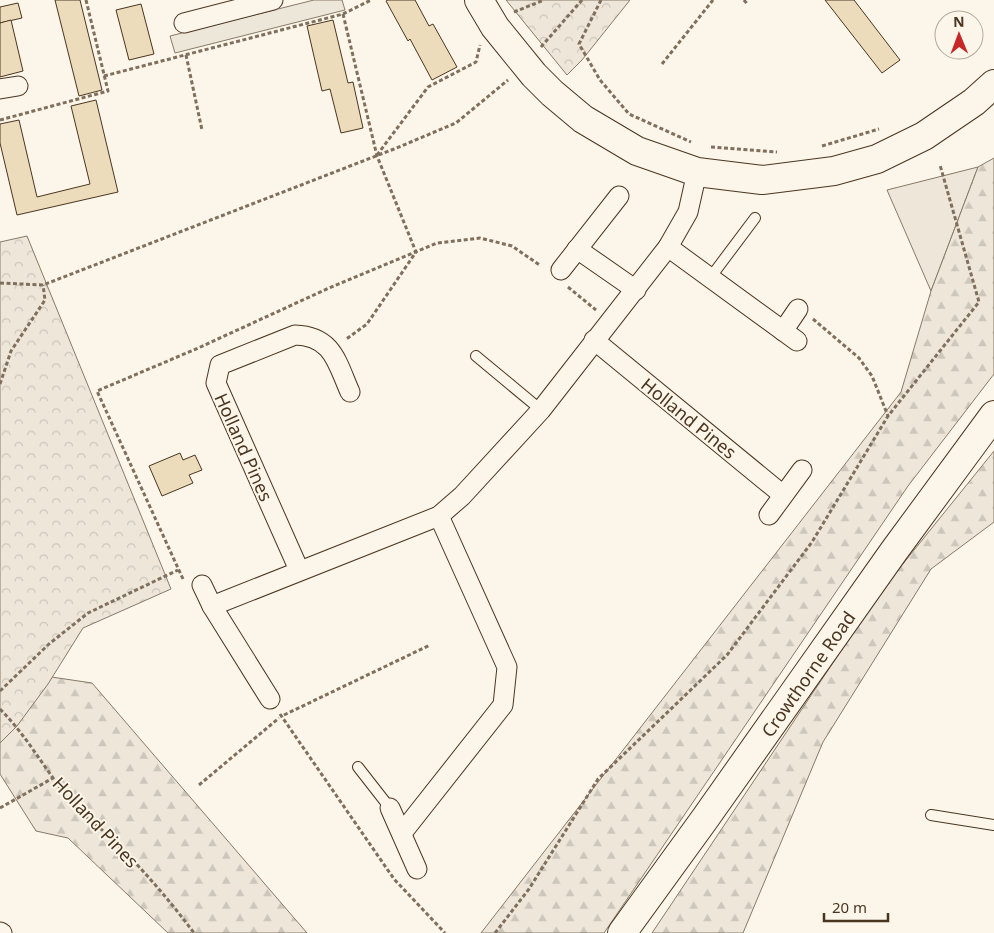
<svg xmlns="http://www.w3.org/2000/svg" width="994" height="933" font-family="'Noto Sans',sans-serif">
<defs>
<pattern id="forest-firs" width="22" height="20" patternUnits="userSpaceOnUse" patternTransform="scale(1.25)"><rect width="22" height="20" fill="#ede6d9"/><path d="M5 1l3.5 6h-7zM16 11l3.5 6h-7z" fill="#cdc6ba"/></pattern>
<pattern id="park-crowns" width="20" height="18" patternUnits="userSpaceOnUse" patternTransform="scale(1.25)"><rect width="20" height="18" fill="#ede6d9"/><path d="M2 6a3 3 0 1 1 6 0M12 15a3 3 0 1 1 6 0" fill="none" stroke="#cdc6ba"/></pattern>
</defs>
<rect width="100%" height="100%" fill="#fbf6e9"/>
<polygon fill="#ede6d9" stroke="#887966" points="978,167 931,291 887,190"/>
<g fill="url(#forest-firs)" stroke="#887966">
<polygon points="994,158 994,374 908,486 604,933 481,933 901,392 931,291 978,167"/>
<polygon points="994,451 994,522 931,569 823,742 743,933 652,933 881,591"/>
<polygon points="38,675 92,683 307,933 168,933 68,838 36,831 0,774 0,718"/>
</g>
<g fill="url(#park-crowns)" stroke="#887966">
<polygon points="506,0 630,0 582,60 567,75"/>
<polygon points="27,236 171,589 83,628 48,684 17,726 0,743 0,242"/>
</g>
<polygon fill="#ede7d9" stroke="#887966" points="314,0 342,0 345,10 175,53 170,36"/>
<g fill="#ecdcbc" stroke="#4a3520">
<polygon points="55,0 80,0 102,90 79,96"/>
<polygon points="388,0 415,0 429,26 433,24 457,67 432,80 410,39 408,41 386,1"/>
<polygon points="825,0 854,0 900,60 882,73"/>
<polygon points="18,3 22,18 0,23 0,7"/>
<polygon points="141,4 154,54 129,60 116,10"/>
<polygon points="11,20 23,71 0,77 0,23"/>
<polygon points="333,20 348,83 353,82 363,128 341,133 330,89 322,91 307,26"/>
<polygon points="96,100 118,192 17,215 0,143 0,124 19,120 37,197 90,184 71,106"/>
<polygon points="180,453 183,460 195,455 202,470 189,475 193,483 162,496 149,466"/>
</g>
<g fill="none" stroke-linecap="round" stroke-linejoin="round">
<g stroke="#4a3520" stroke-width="12">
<g id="lane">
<polyline points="710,278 755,218"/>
<polyline points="476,356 541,410"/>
<polyline points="358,767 390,808"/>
<polyline points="931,815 994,825"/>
</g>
</g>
<g stroke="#4a3520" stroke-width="21">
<g id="street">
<polyline points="184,23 273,0"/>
<polyline points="0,89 18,86"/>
<polyline points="668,247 797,341"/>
<polyline points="577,249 636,290"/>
<polyline points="561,270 619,196"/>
<polyline points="783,331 798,309"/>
<polyline points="594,340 783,495"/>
<polyline points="769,515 802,470"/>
<path d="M299,570L216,383L220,365L295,335C333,336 337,363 350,392"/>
<polyline points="202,585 212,606 270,699"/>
<polyline points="212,606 439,516 462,496 541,410 668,247 688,212 697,172"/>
<polyline points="390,808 417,869"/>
<polyline points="402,833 503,705 507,667 439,516"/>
<polyline points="0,932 2,933"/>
</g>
</g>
<g stroke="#4a3520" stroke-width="30">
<polyline id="secondary" points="479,0 495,27 534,75 552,93 583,119 637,151 697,172 762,180 834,171 877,159 924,136 974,102 994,84"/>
</g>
<g stroke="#4a3520" stroke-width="30">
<polyline id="primary" points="622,933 704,820 894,551 994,415"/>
</g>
<g stroke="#7f6f5c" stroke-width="3" stroke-dasharray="4 2.5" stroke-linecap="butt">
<polyline points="601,0 579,44 600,80 629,114 691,142"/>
<polyline points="744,0 748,5"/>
<polyline points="514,12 544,0"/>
<polyline points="343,14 377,156 416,252 367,324 345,340"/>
<polyline points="541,47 582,0"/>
<polyline points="186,55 202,130"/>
<polyline points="662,64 713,0"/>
<polyline points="104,76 343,14 371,0"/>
<polyline points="0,120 108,91 86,0"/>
<polyline points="822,146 879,129"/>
<polyline points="711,147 777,152"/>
<polyline points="377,155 428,87 476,62 480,45"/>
<polyline points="0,283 43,285 394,149 456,123 508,80"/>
<polyline points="568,287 596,310"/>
<polyline points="813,319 859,358 872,376 888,416"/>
<polyline points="0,384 11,351 45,300 43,285"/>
<polyline points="183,579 97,391 196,349 329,288 437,243 480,238 512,246 541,266"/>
<polyline points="0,691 49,644 88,613 178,570"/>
<path d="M0,709C31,740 50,780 80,811C88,819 97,826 106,833C138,864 168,898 194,933"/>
<polyline points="280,714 394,879 445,933"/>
<polyline points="284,715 430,645"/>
<polyline points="199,785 279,718"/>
<polyline points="0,808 53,778"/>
<polyline points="495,933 529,889 598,779 727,655 812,542 888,416 979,302 940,165"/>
</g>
<use href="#lane" stroke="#fbf6e9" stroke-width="10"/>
<use href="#street" stroke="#fbf6e9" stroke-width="19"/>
<use href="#secondary" stroke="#fbf6e9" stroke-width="28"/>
<use href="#primary" stroke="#fbf6e9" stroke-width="28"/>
</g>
<g text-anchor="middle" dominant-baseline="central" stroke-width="4" stroke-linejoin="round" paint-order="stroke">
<g font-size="18" fill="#4a3520" stroke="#fbf6e9">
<text transform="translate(689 418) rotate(39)">Holland Pines</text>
<text transform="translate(244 447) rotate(66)">Holland Pines</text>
<text transform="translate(808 674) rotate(-55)">Crowthorne Road</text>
<text transform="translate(96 822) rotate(47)">Holland Pines</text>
</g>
</g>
<g transform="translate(959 35) rotate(359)"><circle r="24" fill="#fbf6e9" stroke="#b4a999"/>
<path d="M0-4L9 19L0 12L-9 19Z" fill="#c62828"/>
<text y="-8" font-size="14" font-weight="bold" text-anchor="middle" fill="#4a3520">N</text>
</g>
<path d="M824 913v8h64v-8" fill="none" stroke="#4a3520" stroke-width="2.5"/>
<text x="832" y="913" font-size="15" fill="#4a3520" stroke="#fbf6e9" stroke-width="4" paint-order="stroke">20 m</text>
</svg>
